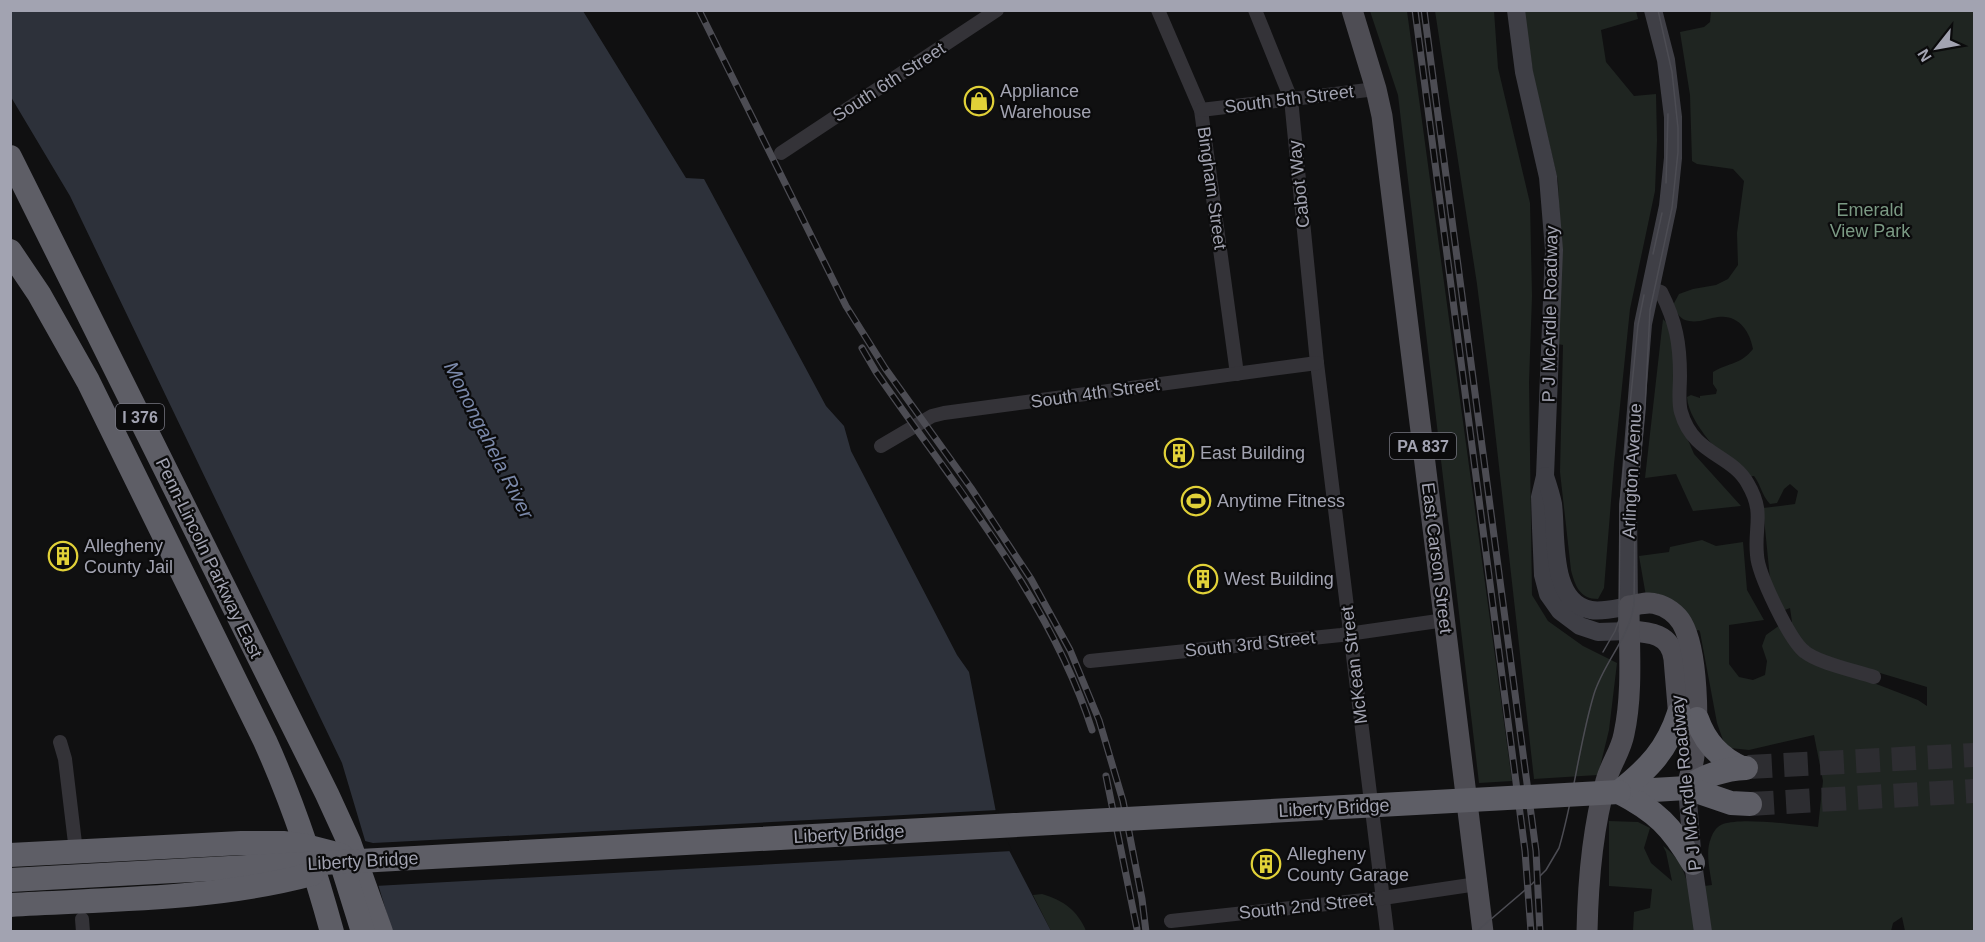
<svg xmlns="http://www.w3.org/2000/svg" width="1985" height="942" font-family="Helvetica,sans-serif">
<rect width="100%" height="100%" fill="#101011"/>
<g fill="#1f2521" fill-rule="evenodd">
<polygon points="1370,11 1407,11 1512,781 1479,783 1398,95"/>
<polygon points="1435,11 1494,11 1498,68 1530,203 1532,296 1529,382 1532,595 1548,621 1583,646 1617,663 1609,730 1598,775 1534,779 1491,395 1477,284"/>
<path d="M1524,11H1636L1638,19L1601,30L1606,62L1634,96L1656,94L1657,140L1655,191L1630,309L1614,464L1604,588L1598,599C1580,599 1575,586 1571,570L1560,472L1563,345L1558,344L1561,254L1558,181L1534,79Z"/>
<path d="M1711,11H1974V931H1905L1902,917L1893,923L1891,931H1633L1634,912L1650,908L1652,889L1609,886V821L1638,822L1650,828L1644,848L1651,863L1672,881L1666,852L1663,846C1679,857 1684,870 1689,888L1712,885C1710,871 1705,852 1711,838C1713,832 1717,826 1723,824C1744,817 1795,825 1818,827L1823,781L1814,735L1749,750L1730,748L1723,740L1717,723L1700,632L1699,630L1686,632L1647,602L1639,556L1669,552L1670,547L1702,540L1716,546L1743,542L1747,590L1764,620L1729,625V664L1739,677L1753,680L1765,675L1767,661L1762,646L1766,635L1780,625L1792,622L1790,608L1782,611L1771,589L1763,508L1795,504L1798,491L1790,484L1784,489L1777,503L1770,504C1762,496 1761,485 1754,476L1741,477C1724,456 1689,425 1687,397L1691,395L1700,398V396L1716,394L1717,390L1713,384V372C1730,362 1740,365 1753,349C1750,331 1738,314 1718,317C1709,318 1699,323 1689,321C1680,320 1677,313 1673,305L1679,294L1693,289L1716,285L1728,279L1738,265L1737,233L1744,181L1733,169L1697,164L1692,161L1690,95L1680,32L1704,27L1710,22ZM1880,673L1927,687V706L1918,700L1871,682Z"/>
<polygon points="1663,319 1671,328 1682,426 1694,454 1741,506 1693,511 1676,474 1645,478"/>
<path d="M1042,894C1063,900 1078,911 1086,931H1051L1033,895Z"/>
</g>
<polygon fill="#2d313a" points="11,11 583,11 686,178 704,179 826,406 844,426 851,451 957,655 969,672 1000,833 1051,931 392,931 342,763 70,196 11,97"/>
<polygon fill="#101011" points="998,810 1003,832 1012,851 375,886 361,840 373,843 393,842"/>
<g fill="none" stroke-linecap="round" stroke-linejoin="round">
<g stroke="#2d2d31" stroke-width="24" stroke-dasharray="24 12" stroke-linecap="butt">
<polyline points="1748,767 1974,755"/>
<polyline points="1750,804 1974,791"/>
</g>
<g stroke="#343338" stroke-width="14">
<polyline points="1158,10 1201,110 1237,374"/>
<polyline points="1255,10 1291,99 1317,363 1387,932"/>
<polyline points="1201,110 1376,89"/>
<polyline points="781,153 997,10"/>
<path d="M1650,288L1661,292C1676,322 1680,343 1680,376C1680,387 1678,402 1681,412C1693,455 1732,454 1748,484C1765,513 1754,526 1757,555C1758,574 1790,641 1805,652C1818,663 1856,671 1874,677"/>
<polyline points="881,446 932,416 944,413 1317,363"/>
<polyline points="1090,661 1341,635 1445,620"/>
<polyline points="60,742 65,759 75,843"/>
<polyline points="82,919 83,932"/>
<polyline points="1171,921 1383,898 1477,884"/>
</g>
<g stroke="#3f3f46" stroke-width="18">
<polyline points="1516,10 1524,72 1548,177 1554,250 1545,476 1540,497 1541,528 1543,575 1548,594 1560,611 1580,626 1598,632 1629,631"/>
<path d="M1545,476C1548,485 1551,494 1553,504C1557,534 1549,603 1591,610C1603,612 1617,608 1629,606L1628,508L1643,324L1668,206L1673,158V117L1666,60L1653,10"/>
<polyline points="1687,788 1693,863 1703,932"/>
</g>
<g stroke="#4e4d54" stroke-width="21">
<polyline points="1352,10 1376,89 1382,116 1483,932"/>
<path d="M1629,631C1650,632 1671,634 1674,659L1680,730"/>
<path d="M1587,932C1588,881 1592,830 1606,781C1610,765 1621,751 1624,734C1633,693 1629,648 1629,606C1637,605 1648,601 1656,604C1666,606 1677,614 1682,623C1698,651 1699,724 1694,756C1693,766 1689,777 1687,788"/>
</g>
<g stroke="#5e5e66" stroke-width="24">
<polyline points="10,157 327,794 349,842 381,932"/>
<path d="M10,251L39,294L88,381L265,741C293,803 314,866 332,932"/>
<path d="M1697,719C1705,742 1719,758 1742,768"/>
<path d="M1687,788C1705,775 1724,769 1746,768"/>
<polyline points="1619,792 1687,788 1731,803 1750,804"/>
<path d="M1619,792C1656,811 1672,827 1693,863"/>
<path d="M1619,792C1649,768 1667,750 1679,713"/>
<polyline points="343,868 363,932"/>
</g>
<g stroke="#4c4c53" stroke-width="1.5">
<polyline points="1666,183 1668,114"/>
<polyline points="1653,254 1662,213"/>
<polyline points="1603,652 1615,631 1619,620 1620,504 1638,325 1644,295"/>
<path d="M1476,932L1532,884L1546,870L1559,848C1574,797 1579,744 1594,694C1604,662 1629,638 1634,605L1635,513L1645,409L1650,310L1672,208L1678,152V128L1672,72L1658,10"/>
</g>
<g stroke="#4c4c53" stroke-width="7">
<g id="rail">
<polyline points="699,10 846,306 885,368 971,488 1031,579 1070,650 1099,720 1123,801 1142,899 1146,932"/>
<polyline points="1415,10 1525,851 1531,932"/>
<polyline points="1424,10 1536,851 1540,932"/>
<path d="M862,348L876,372C952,483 1051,600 1092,730"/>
<polyline points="1106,776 1137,929"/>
</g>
</g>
<use href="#rail" stroke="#0b0b0c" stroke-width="4.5" stroke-dasharray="14" stroke-linecap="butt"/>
<g stroke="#5e5e66" stroke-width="24">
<polyline points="10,855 241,843 283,843 306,846 341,855"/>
<polyline points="10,880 1619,792"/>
<path d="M10,905C111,899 215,900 312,874"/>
</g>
</g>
<defs>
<g id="shop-ring" transform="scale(1.5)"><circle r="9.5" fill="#0b0b0c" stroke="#e1d138" stroke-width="1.5"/><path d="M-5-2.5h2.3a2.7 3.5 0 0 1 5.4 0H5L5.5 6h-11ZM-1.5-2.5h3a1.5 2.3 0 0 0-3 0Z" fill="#e1d138"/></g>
<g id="building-ring" transform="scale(1.5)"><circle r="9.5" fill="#0b0b0c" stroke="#e1d138" stroke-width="1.5"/><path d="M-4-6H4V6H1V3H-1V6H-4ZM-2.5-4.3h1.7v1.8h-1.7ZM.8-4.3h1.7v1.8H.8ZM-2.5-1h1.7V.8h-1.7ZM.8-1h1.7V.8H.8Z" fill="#e1d138"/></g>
<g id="stadium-ring" transform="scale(1.5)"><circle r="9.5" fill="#0b0b0c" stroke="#e1d138" stroke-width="1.5"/><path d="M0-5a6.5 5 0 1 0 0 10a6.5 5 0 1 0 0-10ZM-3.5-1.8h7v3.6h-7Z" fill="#e1d138"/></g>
</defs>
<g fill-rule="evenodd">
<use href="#shop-ring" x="979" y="101"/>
<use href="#building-ring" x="1179" y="453"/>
<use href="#stadium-ring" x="1196" y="501"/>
<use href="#building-ring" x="63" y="556"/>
<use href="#building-ring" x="1203" y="579"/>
<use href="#building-ring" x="1266" y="864"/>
</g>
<g text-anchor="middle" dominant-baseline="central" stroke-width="4.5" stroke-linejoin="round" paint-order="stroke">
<g fill="#0b0b0c" stroke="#757580" stroke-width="1.5">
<rect x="116" y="404" width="48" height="26" rx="4.5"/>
<rect x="1390" y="433" width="66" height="26" rx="4.5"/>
</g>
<g font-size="16" font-weight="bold" fill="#a2a3b1">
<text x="140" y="417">I 376</text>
<text x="1423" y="446">PA 837</text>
</g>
<g font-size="18" fill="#a2a3b1" stroke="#0b0b0c">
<text transform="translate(889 82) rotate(-33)">South 6th Street</text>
<text transform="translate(1289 99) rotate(-7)">South 5th Street</text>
<text transform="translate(1299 184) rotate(-96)">Cabot Way</text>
<text transform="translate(1212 188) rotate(82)">Bingham Street</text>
<text transform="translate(1550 314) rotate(-89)">P J McArdle Roadway</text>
<text transform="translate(1095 393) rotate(-8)">South 4th Street</text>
<text transform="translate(1632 471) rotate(-87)">Arlington Avenue</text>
<text transform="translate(209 558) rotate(64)">Penn-Lincoln Parkway East</text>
<text transform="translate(1437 558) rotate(83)">East Carson Street</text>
<text transform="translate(1250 644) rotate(-6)">South 3rd Street</text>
<text transform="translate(1354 665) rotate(-97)">McKean Street</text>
<text transform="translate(1686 783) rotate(-96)">P J McArdle Roadway</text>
<text transform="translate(1334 808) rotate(-3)">Liberty Bridge</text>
<text transform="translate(849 834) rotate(-3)">Liberty Bridge</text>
<text transform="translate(363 861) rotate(-3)">Liberty Bridge</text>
<text transform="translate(1306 906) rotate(-6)">South 2nd Street</text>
</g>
<g font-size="18" fill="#a2a3b1" stroke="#0b0b0c" text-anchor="start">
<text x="1000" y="91">Appliance<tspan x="1000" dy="21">Warehouse</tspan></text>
<text x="1200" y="453">East Building</text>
<text x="1217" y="501">Anytime Fitness</text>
<text x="84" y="546">Allegheny<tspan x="84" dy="21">County Jail</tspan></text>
<text x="1224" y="579">West Building</text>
<text x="1287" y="854">Allegheny<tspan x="1287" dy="21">County Garage</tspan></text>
</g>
<g font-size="18" fill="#7b9a84" stroke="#0b0b0c">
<text x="1870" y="210">Emerald<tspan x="1870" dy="21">View Park</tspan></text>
</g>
<g font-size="20" font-style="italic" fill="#7b89aa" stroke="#0b0b0c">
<text transform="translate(489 440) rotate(63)">Monongahela River</text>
</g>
</g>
<rect width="1985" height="942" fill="none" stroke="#a2a3b1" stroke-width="24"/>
<g transform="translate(1937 48) rotate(239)" stroke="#0b0b0c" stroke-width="4.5" paint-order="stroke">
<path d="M0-4.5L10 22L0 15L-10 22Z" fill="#a2a3b1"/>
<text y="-9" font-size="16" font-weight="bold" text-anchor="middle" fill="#a2a3b1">N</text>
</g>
</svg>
